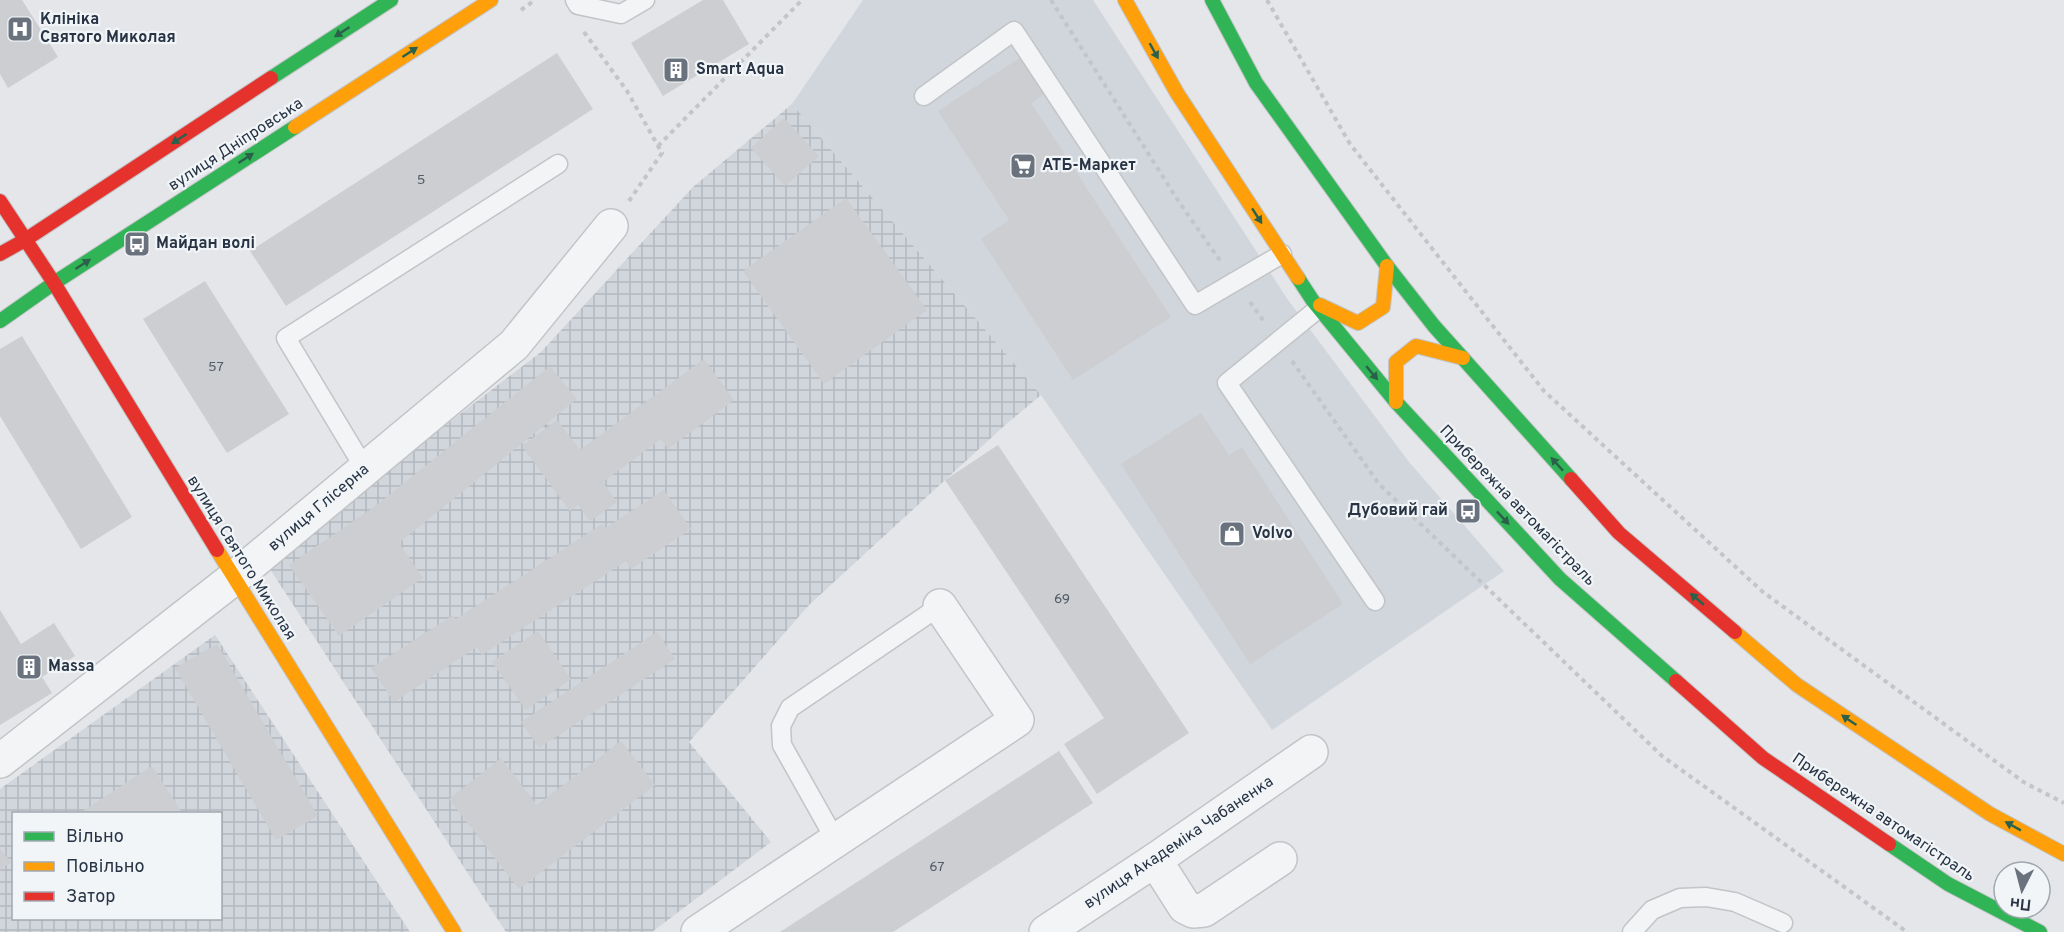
<svg xmlns="http://www.w3.org/2000/svg" width="2064" height="932" font-family="Overpass,sans-serif">
<defs>
<pattern id="industrial-grid" width="8" height="8" patternUnits="userSpaceOnUse" patternTransform="scale(1.5)"><rect width="8" height="8" fill="#d1d6dc"/><path d="M0 4h8M4 0v8" fill="none" stroke="#b3b8be"/></pattern>
</defs>
<rect width="100%" height="100%" fill="#e4e6e9"/>
<polygon fill="#d1d6dc" points="863,0 1093,0 1288,300 1409,462 1504,571 1272,730 1041,395 792,104"/>
<g fill="url(#industrial-grid)" fill-rule="evenodd">
<polygon points="792,104 1041,395 1004,426 809,605 689,742 771,842 652,932 506,932 266,563 541,352 693,187"/>
<path d="M215,635L410,932H0V789ZM14,814H220V918H14Z"/>
</g>
<g fill="#ccced1">
<polygon points="0,0 22,0 58,57 8,88 0,74"/>
<polygon points="703,0 723,0 749,44 663,96 631,43"/>
<polygon points="557,53 593,109 286,306 250,251"/>
<polygon points="1021,57 1045,94 1031,103 1171,317 1073,380 981,239 1009,220 938,111"/>
<polygon points="784,118 819,156 785,186 751,148"/>
<polygon points="846,198 927,310 824,384 743,271"/>
<polygon points="205,281 289,414 227,453 143,319"/>
<polygon points="22,336 132,517 81,549 0,416 0,349"/>
<polygon points="704,359 734,400 668,449 661,439 603,482 617,502 590,521 578,505 570,511 522,446 557,420 580,450"/>
<polygon points="550,366 577,399 399,543 423,578 339,636 289,565 374,507"/>
<polygon points="1201,413 1229,455 1242,447 1343,604 1250,664 1121,464"/>
<polygon points="998,445 1189,733 1097,794 1064,744 1104,718 945,480"/>
<polygon points="664,490 691,529 631,569 626,561 482,655 477,647 394,702 371,668 453,615 456,619 602,524 605,528"/>
<polygon points="0,610 21,644 54,623 75,656 42,677 52,693 0,725"/>
<polygon points="538,631 571,679 526,710 492,662"/>
<polygon points="657,632 675,659 539,748 521,722"/>
<polygon points="217,644 318,816 276,840 175,668"/>
<polygon points="621,741 655,785 519,889 449,799 501,758 537,805"/>
<polygon points="1059,751 1093,803 893,932 780,932"/>
<polygon points="152,766 183,814 78,814"/>
<polygon points="0,849 11,862 0,870"/>
</g>
<g fill="none" stroke-linecap="round" stroke-linejoin="round">
<g stroke="#c2c4c7" stroke-width="21">
<g id="lane">
<polyline points="575,0 578,5 621,14 645,0"/>
<polyline points="924,96 1014,31 1195,305 1282,254"/>
<polyline points="1319,308 1227,383 1375,601"/>
<polyline points="365,469 286,338 558,164"/>
<polyline points="836,841 782,745 781,726 790,708 940,606"/>
<polyline points="1632,932 1652,910 1680,898 1706,897 1735,902 1783,923"/>
</g>
</g>
<g stroke="#c2c4c7" stroke-width="36">
<g id="street">
<polyline points="0,761 234,578 514,345 611,226"/>
<polyline points="1155,860 1185,907 1193,911 1204,910 1280,859"/>
<polyline points="698,932 1017,720 940,606"/>
<polyline points="1046,932 1155,860 1311,752"/>
</g>
</g>
<g stroke="#c2c4c7" stroke-width="16">
<g id="fast">
<polyline points="1212,0 1256,83 1387,266 1434,326 1571,479"/>
<polyline points="271,78 391,0"/>
<polyline points="1298,278 1313,301 1396,402 1560,579 1676,681"/>
<polyline points="0,321 54,283 295,127"/>
<polyline points="1889,844 1948,884 2040,932"/>
</g>
</g>
<g stroke="#c2c4c7" stroke-width="16">
<g id="slow">
<polyline points="1125,0 1177,93 1298,278"/>
<polyline points="295,127 491,0"/>
<polyline points="1320,305 1358,323 1383,307 1387,266"/>
<polyline points="1396,402 1396,362 1416,346 1463,358"/>
<polyline points="217,550 454,932"/>
<polyline points="1735,632 1797,685 1990,814 2064,854"/>
</g>
</g>
<g stroke="#c2c4c7" stroke-width="16">
<g id="jam">
<polyline points="0,201 54,283 217,550"/>
<polyline points="0,254 25,240 271,78"/>
<polyline points="1571,479 1619,533 1735,632"/>
<polyline points="1676,681 1763,758 1889,844"/>
</g>
</g>
<g stroke="#c2c5c9" stroke-width="4" stroke-dasharray="4.5 4.5" stroke-linecap="butt">
<polyline points="1051,0 1179,202 1221,262"/>
<polyline points="1267,0 1350,144 1544,391 1763,592 2025,783 2064,803"/>
<polyline points="521,10 535,0"/>
<polyline points="584,32 627,91 662,153 629,201"/>
<polyline points="658,146 802,0"/>
<polyline points="1250,302 1265,323"/>
<polyline points="1292,361 1379,484 1662,756 1907,932"/>
</g>
<use href="#lane" stroke="#f3f4f6" stroke-width="18"/>
<use href="#street" stroke="#f3f4f6" stroke-width="33"/>
<use href="#fast" stroke="#30b455" stroke-width="14"/>
<use href="#slow" stroke="#ff9f0a" stroke-width="14"/>
<use href="#jam" stroke="#e5322d" stroke-width="14"/>
</g>
<defs><path id="oneway-solid" d="M-6-.8H1V-3.2L6.5 0L1 3.2V.8H-6Z" transform="scale(1.5)"/></defs>
<g fill="#2b614a">
<use href="#oneway-solid" transform="translate(342 32) rotate(147)"/>
<use href="#oneway-solid" transform="translate(1154 51) rotate(61)"/>
<use href="#oneway-solid" transform="translate(410 52) rotate(-33)"/>
<use href="#oneway-solid" transform="translate(179 139) rotate(147)"/>
<use href="#oneway-solid" transform="translate(246 158) rotate(-33)"/>
<use href="#oneway-solid" transform="translate(1257 216) rotate(57)"/>
<use href="#oneway-solid" transform="translate(83 264) rotate(-33)"/>
<use href="#oneway-solid" transform="translate(1372 373) rotate(50)"/>
<use href="#oneway-solid" transform="translate(1557 464) rotate(-132)"/>
<use href="#oneway-solid" transform="translate(1503 518) rotate(47)"/>
<use href="#oneway-solid" transform="translate(1697 599) rotate(-140)"/>
<use href="#oneway-solid" transform="translate(1849 720) rotate(-146)"/>
<use href="#oneway-solid" transform="translate(2013 826) rotate(-151)"/>
</g>
<defs>
<g id="hospital-square" transform="scale(1.35)"><rect x="-9" y="-9" width="18" height="18" rx="4" fill="#6a727e" stroke="#f1f5f8"/><path d="M-5-5h3v3.5h4V-5h3V5h-3V1.5h-4V5h-3Z" fill="#fff"/></g>
<g id="building-square" transform="scale(1.35)"><rect x="-9" y="-9" width="18" height="18" rx="4" fill="#6a727e" stroke="#f1f5f8"/><path d="M-4-6H4V6H1V3H-1V6H-4ZM-2.5-4.3h1.7v1.8h-1.7ZM.8-4.3h1.7v1.8H.8ZM-2.5-1h1.7V.8h-1.7ZM.8-1h1.7V.8H.8Z" fill="#fff"/></g>
<g id="supermarket-square" transform="scale(1.35)"><rect x="-9" y="-9" width="18" height="18" rx="4" fill="#6a727e" stroke="#f1f5f8"/><path d="M-6-5.5h2.5l.6 2H6L4.5 2H-2.5L-4.4-4H-6ZM-1.5 3.2a1.3 1.3 0 1 0 .1 0ZM3 3.2a1.3 1.3 0 1 0 .1 0Z" fill="#fff"/></g>
<g id="bus-square" transform="scale(1.35)"><rect x="-9" y="-9" width="18" height="18" rx="4" fill="#6a727e" stroke="#f1f5f8"/><path d="M-5-6H5V4H4V6H2V4H-2V6H-4V4H-5ZM-3.5-4V0h7V-4ZM-3.5 1.2v1.5H-2V1.2ZM2 1.2v1.5H3.5V1.2Z" fill="#fff"/></g>
<g id="shop-square" transform="scale(1.35)"><rect x="-9" y="-9" width="18" height="18" rx="4" fill="#6a727e" stroke="#f1f5f8"/><path d="M-5-2.5h2.3a2.7 3.5 0 0 1 5.4 0H5L5.5 6h-11ZM-1.5-2.5h3a1.5 2.3 0 0 0-3 0Z" fill="#fff"/></g>
</defs>
<g fill-rule="evenodd">
<use href="#hospital-square" x="20" y="29"/>
<use href="#building-square" x="676" y="70"/>
<use href="#supermarket-square" x="1023" y="166"/>
<use href="#bus-square" x="137" y="244"/>
<use href="#bus-square" x="1468" y="511"/>
<use href="#shop-square" x="1232" y="534"/>
<use href="#building-square" x="29" y="667"/>
</g>
<g text-anchor="middle" dominant-baseline="central" stroke-width="4.5" stroke-linejoin="round" paint-order="stroke">
<g font-size="14" fill="#525b68">
<text x="421" y="180">5</text>
<text x="216" y="367">57</text>
<text x="1062" y="599">69</text>
<text x="937" y="867">67</text>
</g>
<g font-size="16" font-weight="bold" fill="#283444" stroke="#f1f5f8" text-anchor="start">
<text x="40" y="20">Клініка<tspan x="40" dy="18">Святого Миколая</tspan></text>
<text x="696" y="70">Smart Aqua</text>
<text x="1042" y="166">АТБ-Маркет</text>
<text x="156" y="244">Майдан волі</text>
<text x="1448" y="511" text-anchor="end">Дубовий гай</text>
<text x="1252" y="534">Volvo</text>
<text x="48" y="667">Massa</text>
</g>
<g font-size="16" fill="#283444" stroke="#f1f5f8">
<text transform="translate(236 145) rotate(-33)">вулиця Дніпровська</text>
<text transform="translate(1517 506) rotate(46)">Прибережна автомагістраль</text>
<text transform="translate(319 508) rotate(-40)">вулиця Глісерна</text>
<text transform="translate(241 558) rotate(58)">вулиця Святого Миколая</text>
<text transform="translate(1883 818) rotate(34)">Прибережна автомагістраль</text>
<text transform="translate(1179 843) rotate(-34)">вулиця Академіка Чабаненка</text>
</g>
</g>
<rect x="12" y="812" width="210" height="108" fill="#f1f5f8" stroke="#a1a8b0" stroke-width="1.5"/>
<rect x="24" y="832" width="30" height="9" fill="#30b455" stroke="#a1a8b0" stroke-width="1.5"/>
<text x="66" y="842" font-size="18" fill="#283444">Вільно</text>
<rect x="24" y="862" width="30" height="9" fill="#ff9f0a" stroke="#a1a8b0" stroke-width="1.5"/>
<text x="66" y="872" font-size="18" fill="#283444">Повільно</text>
<rect x="24" y="892" width="30" height="9" fill="#e5322d" stroke="#a1a8b0" stroke-width="1.5"/>
<text x="66" y="902" font-size="18" fill="#283444">Затор</text>
<g transform="translate(2022 890) rotate(186)"><circle r="28" fill="#f1f5f8" stroke="#a1a8b0" stroke-width="1.5"/>
<path d="M0-4.5L10 22L0 15L-10 22Z" fill="#6a727e"/>
<text y="-9" font-size="16" font-weight="bold" text-anchor="middle" fill="#283444">Пн</text>
</g>
</svg>
